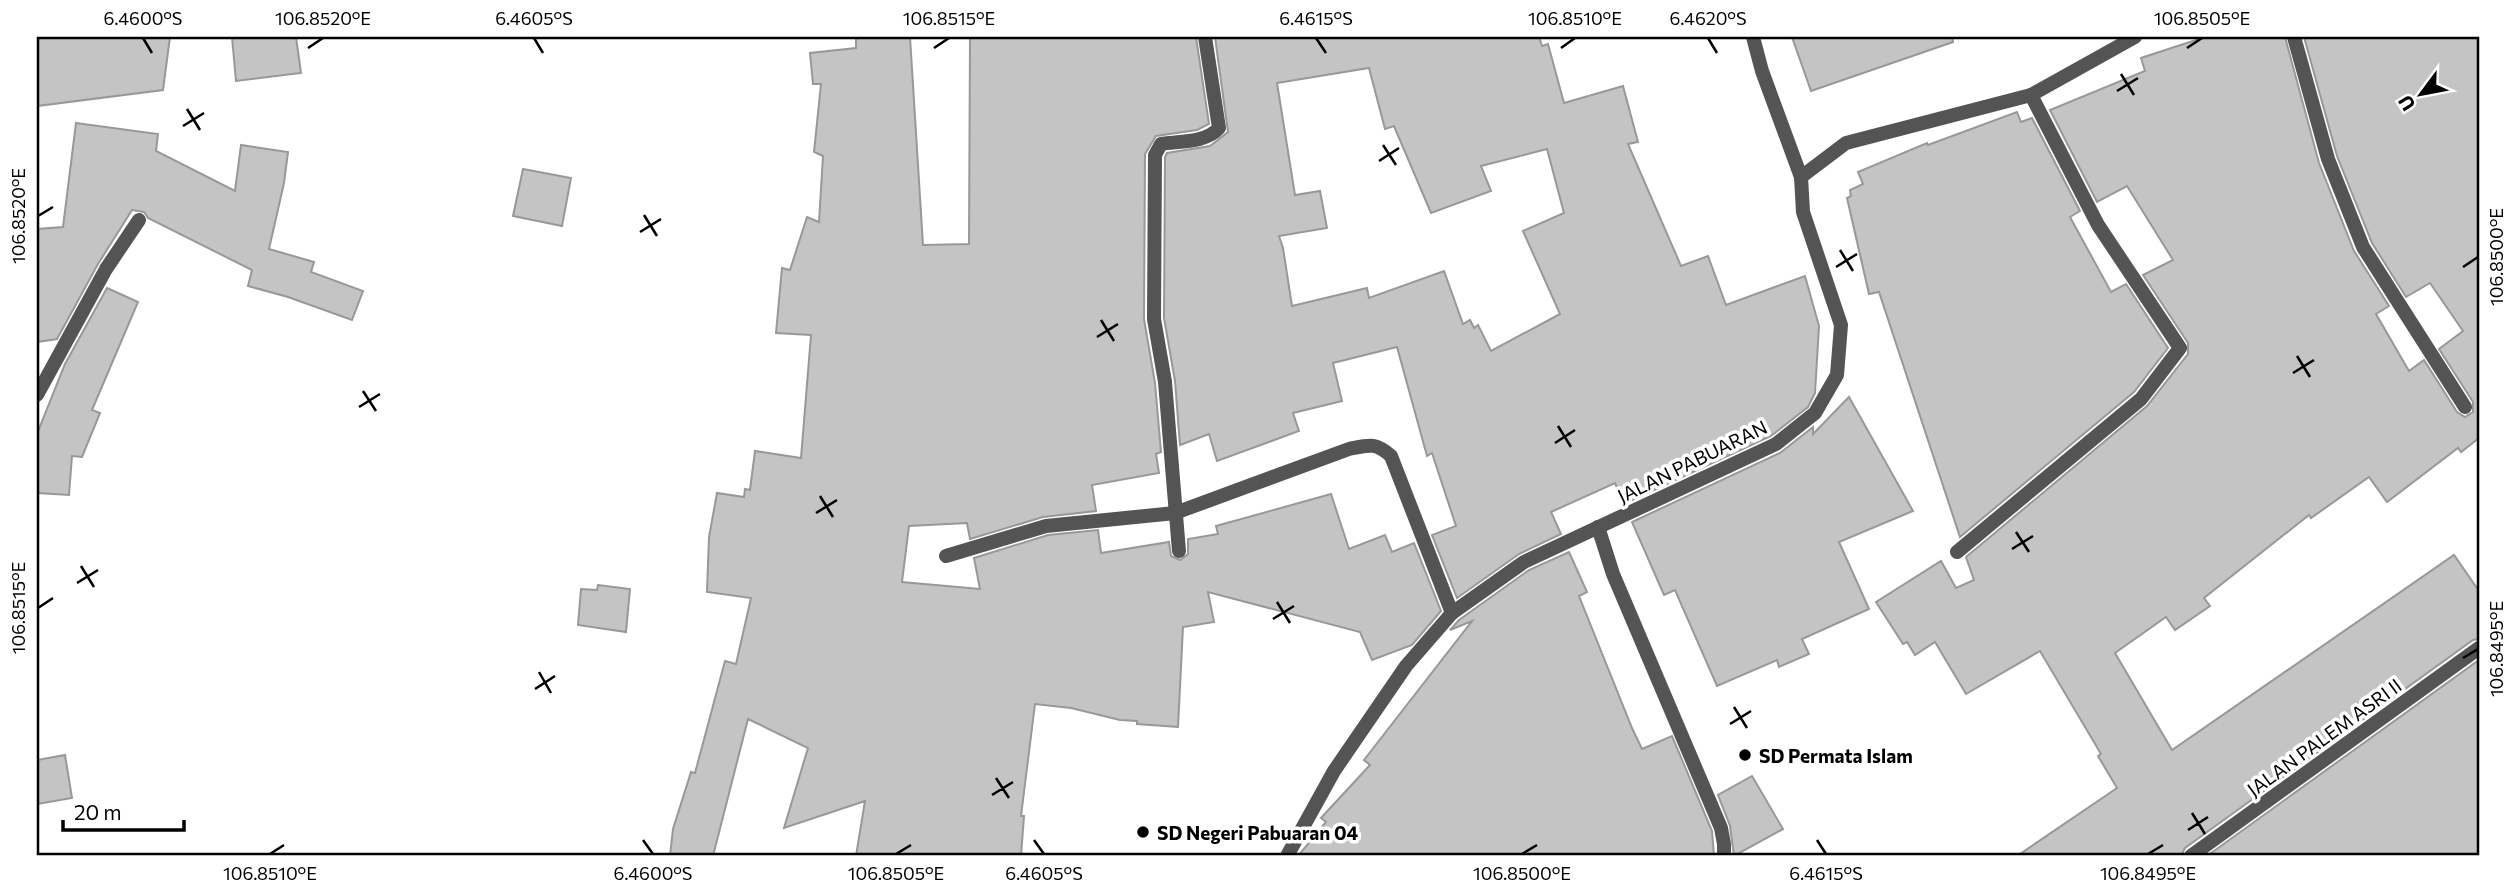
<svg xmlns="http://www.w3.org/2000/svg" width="2516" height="893" font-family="Commissioner,sans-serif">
<rect width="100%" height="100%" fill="#fff"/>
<g fill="#c4c4c4" stroke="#989898" stroke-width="2" fill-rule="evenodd">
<polygon points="37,37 170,37 163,90 37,106"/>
<polygon points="232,37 296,37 301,73 236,81"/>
<polygon points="856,37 910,37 923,245 969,244 970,37 1196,37 1209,124 1197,130 1156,136 1145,154 1144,319 1155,383 1161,452 1156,454 1159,473 1092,485 1096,511 1043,517 970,539 967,523 909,526 902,582 980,589 974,558 1048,535 1098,530 1101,553 1169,542 1171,556 1180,560 1188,554 1188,539 1218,534 1216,526 1331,494 1349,549 1385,535 1392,552 1414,543 1441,611 1412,645 1372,660 1360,632 1208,592 1214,622 1183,627 1178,727 1137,724 1137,721 1120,720 1071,708 1035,704 1021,816 1024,816 1021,856 856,856 865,801 784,828 808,748 748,719 713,856 670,856 673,829 691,772 695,773 725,661 736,664 751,598 707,592 709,537 717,493 744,497 745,489 750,490 755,451 801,458 811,335 776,333 782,268 790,270 807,217 819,222 823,156 814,152 821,84 813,84 810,53 856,48"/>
<path d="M1215,37H1539L1542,46L1548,44L1564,103L1623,86L1638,142L1628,144L1681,266L1708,256L1726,305L1805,276L1819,326L1815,393L1808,407L1771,436L1624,504L1615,483L1551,512L1561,534L1519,554L1457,598L1432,535L1456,526L1432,453L1427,456L1397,347L1333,363L1342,401L1293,413L1299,431L1217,461L1209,434L1180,445L1175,381L1164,318L1165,157L1167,153L1210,146L1228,132ZM1369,68L1385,129L1394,126L1431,213L1491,191L1481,166L1547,149L1564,213L1523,231L1560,314L1491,351L1478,325L1474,328L1470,320L1463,324L1444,271L1369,298L1367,288L1292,306L1283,248L1279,236L1327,228L1320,191L1295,195L1277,83Z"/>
<polygon points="1792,37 1952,37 1953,42 1811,91"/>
<polygon points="2205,37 2285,37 2319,163 2354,251 2389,306 2376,314 2409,371 2424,360 2457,412 2465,417 2473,412 2473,402 2439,349 2463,331 2430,283 2406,297 2372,243 2337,156 2304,37 2479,37 2479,438 2461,452 2458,448 2387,502 2369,477 2311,518 2309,515 2204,598 2210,606 2175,630 2166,617 2115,653 2172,750 2454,555 2479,591 2479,639 2473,640 2185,848 2181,856 2017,856 2117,788 2098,756 2101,754 2040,651 1966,694 1935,642 1915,655 1907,642 1903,644 1876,602 1941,561 1956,588 1974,580 1966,557 2147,406 2188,354 2188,343 2143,275 2173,260 2127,186 2097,202 2050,110 2145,71 2141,58"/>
<polygon points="2017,112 2021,122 2032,118 2080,211 2070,217 2111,292 2126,284 2168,348 2134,392 1960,537 1879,292 1869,294 1847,198 1851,196 1850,190 1863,184 1858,172 1927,143 1928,145"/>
<polygon points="76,123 158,134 156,151 235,191 241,145 288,152 284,183 269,249 314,262 311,272 363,291 352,320 288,297 248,286 252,270 148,218 144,212 132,210 98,264 57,339 37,342 37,229 63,227"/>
<polygon points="523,169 571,178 562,226 513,216"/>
<polygon points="107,288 138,302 92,410 100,413 82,457 72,456 69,495 37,493 37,434 65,364"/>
<polygon points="1849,397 1913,511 1839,542 1869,609 1802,639 1809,654 1779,667 1777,660 1717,686 1675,590 1664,595 1632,522 1780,453 1813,427 1813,434"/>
<polygon points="1569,552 1587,592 1579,596 1632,728 1642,749 1672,736 1712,831 1714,856 1298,856 1326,822 1321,818 1370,765 1364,760 1472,621 1450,630 1459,620 1529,570"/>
<polygon points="598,585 630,589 626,632 578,625 581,589 597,590"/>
<polygon points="2479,660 2479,856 2207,856"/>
<polygon points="65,755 72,798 37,804 37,760"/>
<polygon points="1752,776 1783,829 1734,856 1730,826 1718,795"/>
</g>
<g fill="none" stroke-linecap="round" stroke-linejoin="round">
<g stroke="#545454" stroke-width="14">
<polyline points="1753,37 1762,71 1801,177"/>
<polyline points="2294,37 2328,159 2363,247 2465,407"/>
<polyline points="37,395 106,269 139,220"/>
<polyline points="1598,527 1613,574 1721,828 1724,844 1724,856"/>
<path d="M1179,551L1165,382L1154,319L1155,155L1161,144C1179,141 1206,143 1219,128L1205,37"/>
<polyline points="1957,552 2141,399 2180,348 2098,225 2031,95"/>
<path d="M946,556L1046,526L1175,513L1349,449C1369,445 1375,442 1391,456L1452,613"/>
<polyline points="2191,856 2479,648"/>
</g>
<polyline stroke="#545454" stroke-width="14" points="1287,856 1334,771 1406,666 1452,613 1524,562 1776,444 1815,413 1837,375 1841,325 1803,212 1801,177 1846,143 2031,95 2135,37"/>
</g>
<path fill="none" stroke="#000" stroke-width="2.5" d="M143,38L152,53M534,38L543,53M1316,38L1326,53M1708,38L1717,53M308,48L323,38M934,48L949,38M1561,48L1575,38M2187,48L2202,38M2121,74L2134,95M2117,91L2138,78M187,109L200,130M183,126L204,113M1383,145L1396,165M1379,161L1399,148M644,215L657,236M38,216L53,207M640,232L661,219M1840,250L1853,271M1836,267L1857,254M2463,267L2478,257M1101,320L1114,341M1097,337L1118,324M2297,356L2310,377M2293,373L2314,360M363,391L376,411M359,407L380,394M1558,426L1571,447M1555,443L1575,430M820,496L833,517M816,513L837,500M2016,532L2029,552M2012,549L2033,536M81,566L94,587M77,583L98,570M1277,602L1290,623M38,608L53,598M1273,619L1294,606M2463,658L2478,649M539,672L551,693M535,689L555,676M1734,707L1747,728M1730,724L1751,711M996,778L1009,798M992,795L1013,782M2192,813L2205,834M2188,830L2208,817M643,840L653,854M1034,840L1044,854M1817,840L1826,854M270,854L284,845M896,854L911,845M1522,854L1537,845M2148,854L2163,845"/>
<g fill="#000" stroke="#fff" stroke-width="2.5">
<circle cx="1745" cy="755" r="7"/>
<circle cx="1143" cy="832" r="7"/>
</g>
<g text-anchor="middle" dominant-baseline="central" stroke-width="7" stroke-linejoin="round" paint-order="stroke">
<g font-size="19" fill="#000" stroke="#fff">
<text transform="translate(1692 461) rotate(-26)">JALAN PABUARAN</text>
<text transform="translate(2324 737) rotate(-36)">JALAN PALEM ASRI II</text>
</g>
<g font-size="19" font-weight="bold" fill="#000" stroke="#fff" text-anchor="start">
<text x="1759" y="755">SD Permata Islam</text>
<text x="1157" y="832">SD Negeri Pabuaran 04</text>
</g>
</g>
<rect width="2516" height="893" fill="none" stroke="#ffffff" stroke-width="77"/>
<g transform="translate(2421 94) rotate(238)" stroke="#ffffff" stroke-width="5" paint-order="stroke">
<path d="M0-5L12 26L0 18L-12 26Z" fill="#000000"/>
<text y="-10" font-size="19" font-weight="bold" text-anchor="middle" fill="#000000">U</text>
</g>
<path d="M63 820v10h121v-10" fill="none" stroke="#000000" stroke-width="3.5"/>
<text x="74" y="820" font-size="21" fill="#000000" stroke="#ffffff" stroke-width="5" paint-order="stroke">20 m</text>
<rect x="38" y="38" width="2440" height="816" fill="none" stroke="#000" stroke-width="2.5"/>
<g font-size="18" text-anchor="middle" fill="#000">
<text x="143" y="25">6.4600°S</text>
<text x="323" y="25">106.8520°E</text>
<text x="534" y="25">6.4605°S</text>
<text x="949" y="25">106.8515°E</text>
<text x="1316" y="25">6.4615°S</text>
<text x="1575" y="25">106.8510°E</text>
<text x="1708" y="25">6.4620°S</text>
<text x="2202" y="25">106.8505°E</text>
<text transform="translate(19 216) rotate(-90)" y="6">106.8520°E</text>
<text transform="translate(2497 257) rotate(-90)" y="6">106.8500°E</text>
<text transform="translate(19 608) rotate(-90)" y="6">106.8515°E</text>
<text transform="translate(2497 649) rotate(-90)" y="6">106.8495°E</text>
<text x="270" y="880">106.8510°E</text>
<text x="653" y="880">6.4600°S</text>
<text x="896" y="880">106.8505°E</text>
<text x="1044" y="880">6.4605°S</text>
<text x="1522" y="880">106.8500°E</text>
<text x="1826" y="880">6.4615°S</text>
<text x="2148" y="880">106.8495°E</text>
</g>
</svg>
